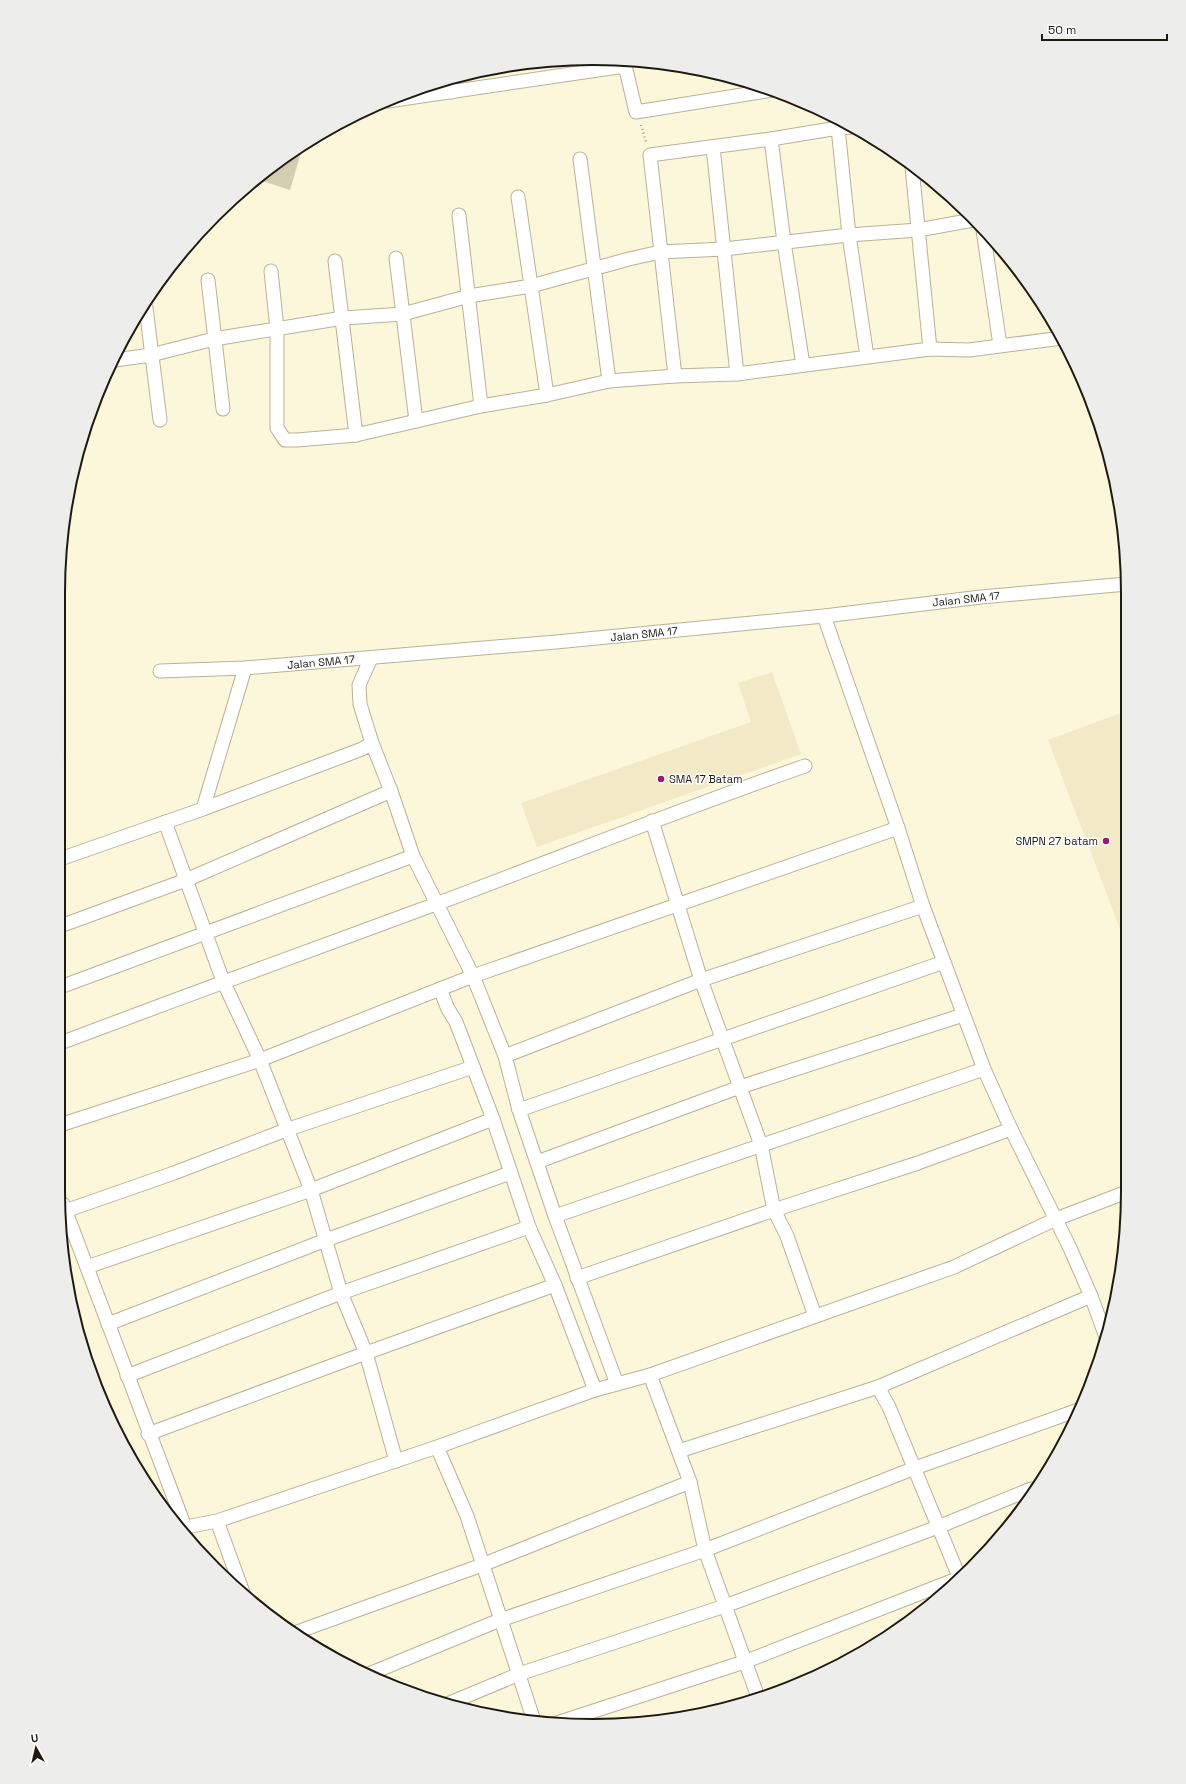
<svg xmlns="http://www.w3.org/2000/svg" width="1186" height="1784" font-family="'Space Grotesk',sans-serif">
<rect width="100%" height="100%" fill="#fcf6da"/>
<g fill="#f2eac7">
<polygon points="772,672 801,754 537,847 521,803 751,722 738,683"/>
<polygon points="1126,711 1125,942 1048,740"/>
</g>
<polygon fill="#d3cdb2" points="303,146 290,190 256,179 268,168"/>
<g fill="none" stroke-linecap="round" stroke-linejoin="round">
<g stroke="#b8b298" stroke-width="15">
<g id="street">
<polyline points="624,61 636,112 773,90"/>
<polyline points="450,78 452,92"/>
<polyline points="388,101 625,66"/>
<polyline points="854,127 838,128 771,139 650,155 675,376 737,374 930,349 969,350 1062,338"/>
<polyline points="838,128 849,235 867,357"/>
<polyline points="771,139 784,242 803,365"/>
<polyline points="713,147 737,374"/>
<polyline points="580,159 609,381"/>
<polyline points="912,167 930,349"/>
<polyline points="518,197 547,395"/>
<polyline points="459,215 481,406"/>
<polyline points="983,230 1000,345"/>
<polyline points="396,258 416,421"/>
<polyline points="335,261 356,435"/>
<polyline points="271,271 277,329 277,428 285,440 297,440 356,435 481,406 547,395 609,381 675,376"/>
<polyline points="208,280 223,409"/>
<polyline points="146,308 160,420"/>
<polyline points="113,358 115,360 151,355 214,339 343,318 403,314 469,296 531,286 629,259 660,252 724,249 849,235 918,230 973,220"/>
<polyline points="824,616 898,828"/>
<polyline points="371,658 359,685 360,704 372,743"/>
<polyline points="160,671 245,668 556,642 824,616 981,597 1127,584"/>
<polyline points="203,809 245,668"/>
<polyline points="652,821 701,980 761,1145 774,1210 787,1236 815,1316"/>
<polyline points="165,822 223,981 260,1060 311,1190 341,1293 366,1353 396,1461"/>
<polyline points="63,858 203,809 362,749 372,743 391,791 413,856 473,976 505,1056 519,1110 555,1216 617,1384"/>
<polyline points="63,925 186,880 391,791"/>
<polyline points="63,986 413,856"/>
<polyline points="440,989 448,1009 456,1022 493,1119 529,1227 555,1285 595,1390"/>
<path d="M63,1042C187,995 312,950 436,904C559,858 681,809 805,766"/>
<polyline points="505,1056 701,980 923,906"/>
<polyline points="519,1110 944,962"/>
<polyline points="63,1124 260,1060 473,976 898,828 923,906 984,1069 1011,1129 1070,1248 1091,1296 1106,1337"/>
<polyline points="537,1162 740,1087 963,1015"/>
<polyline points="63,1204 185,1527"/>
<polyline points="65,1211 174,1173 286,1130 473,1067"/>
<polyline points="555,1216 984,1069"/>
<polyline points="87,1267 311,1190 493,1119"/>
<polyline points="577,1278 774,1210 918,1163 1011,1129"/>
<polyline points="108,1324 326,1240 510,1173"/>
<polyline points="650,1375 690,1482 705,1550 758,1697"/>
<polyline points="127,1376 341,1293 529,1227"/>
<polyline points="878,1387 889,1407 960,1579"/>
<polyline points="148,1434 366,1353 555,1285"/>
<polyline points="437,1447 467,1516 534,1721"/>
<polyline points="679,1451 878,1387 1091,1296"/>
<polyline points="217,1521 244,1595"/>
<polyline points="181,1528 217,1521 437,1447 595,1390 650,1375 954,1267 1056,1219 1124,1193"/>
<polyline points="297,1632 482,1565 690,1482"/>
<polyline points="369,1674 500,1620 705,1550 915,1468 1081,1409"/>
<polyline points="445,1705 519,1674 725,1606 938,1527 1031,1489"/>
<polyline points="554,1724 744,1662 962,1577"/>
</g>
</g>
<polyline stroke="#a7a38e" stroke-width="2.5" stroke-dasharray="1 3" stroke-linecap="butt" points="641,125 646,142"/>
<use href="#street" stroke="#fff" stroke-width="13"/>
</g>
<g fill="#9f1969" stroke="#fff" stroke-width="1.5">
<circle cx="661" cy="779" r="4"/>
<circle cx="1106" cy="841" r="4"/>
</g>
<g text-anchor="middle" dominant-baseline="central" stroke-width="3" stroke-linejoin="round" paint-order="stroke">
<g font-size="11" fill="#1d1b11" stroke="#fff">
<text transform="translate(966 599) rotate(-6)">Jalan SMA 17</text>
<text transform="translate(644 634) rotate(-6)">Jalan SMA 17</text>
<text transform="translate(321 662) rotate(-5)">Jalan SMA 17</text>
</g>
<g font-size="11" fill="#1d1b11" stroke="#fff" text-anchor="start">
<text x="669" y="779">SMA 17 Batam</text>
<text x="1098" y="841" text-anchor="end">SMPN 27 batam</text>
</g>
</g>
<path d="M0 0H1186V1784H0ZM593 65H593A528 528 0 0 1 1121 593V1191A528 528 0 0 1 593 1719H593A528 528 0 0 1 65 1191V593A528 528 0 0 1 593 65Z" fill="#ededec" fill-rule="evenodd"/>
<path fill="none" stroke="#1d1b11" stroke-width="2" d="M593 65H593A528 528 0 0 1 1121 593V1191A528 528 0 0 1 593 1719H593A528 528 0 0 1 65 1191V593A528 528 0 0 1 593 65Z"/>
<g transform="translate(36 1748) rotate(352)" stroke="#ffffff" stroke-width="3" paint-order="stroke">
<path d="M0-3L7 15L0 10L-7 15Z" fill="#1d1b11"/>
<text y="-6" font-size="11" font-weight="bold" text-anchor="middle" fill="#1d1b11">U</text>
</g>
<path d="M1042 34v6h125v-6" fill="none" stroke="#1d1b11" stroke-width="2"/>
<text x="1048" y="34" font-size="12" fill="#1d1b11" stroke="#ffffff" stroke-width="3" paint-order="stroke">50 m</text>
</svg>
